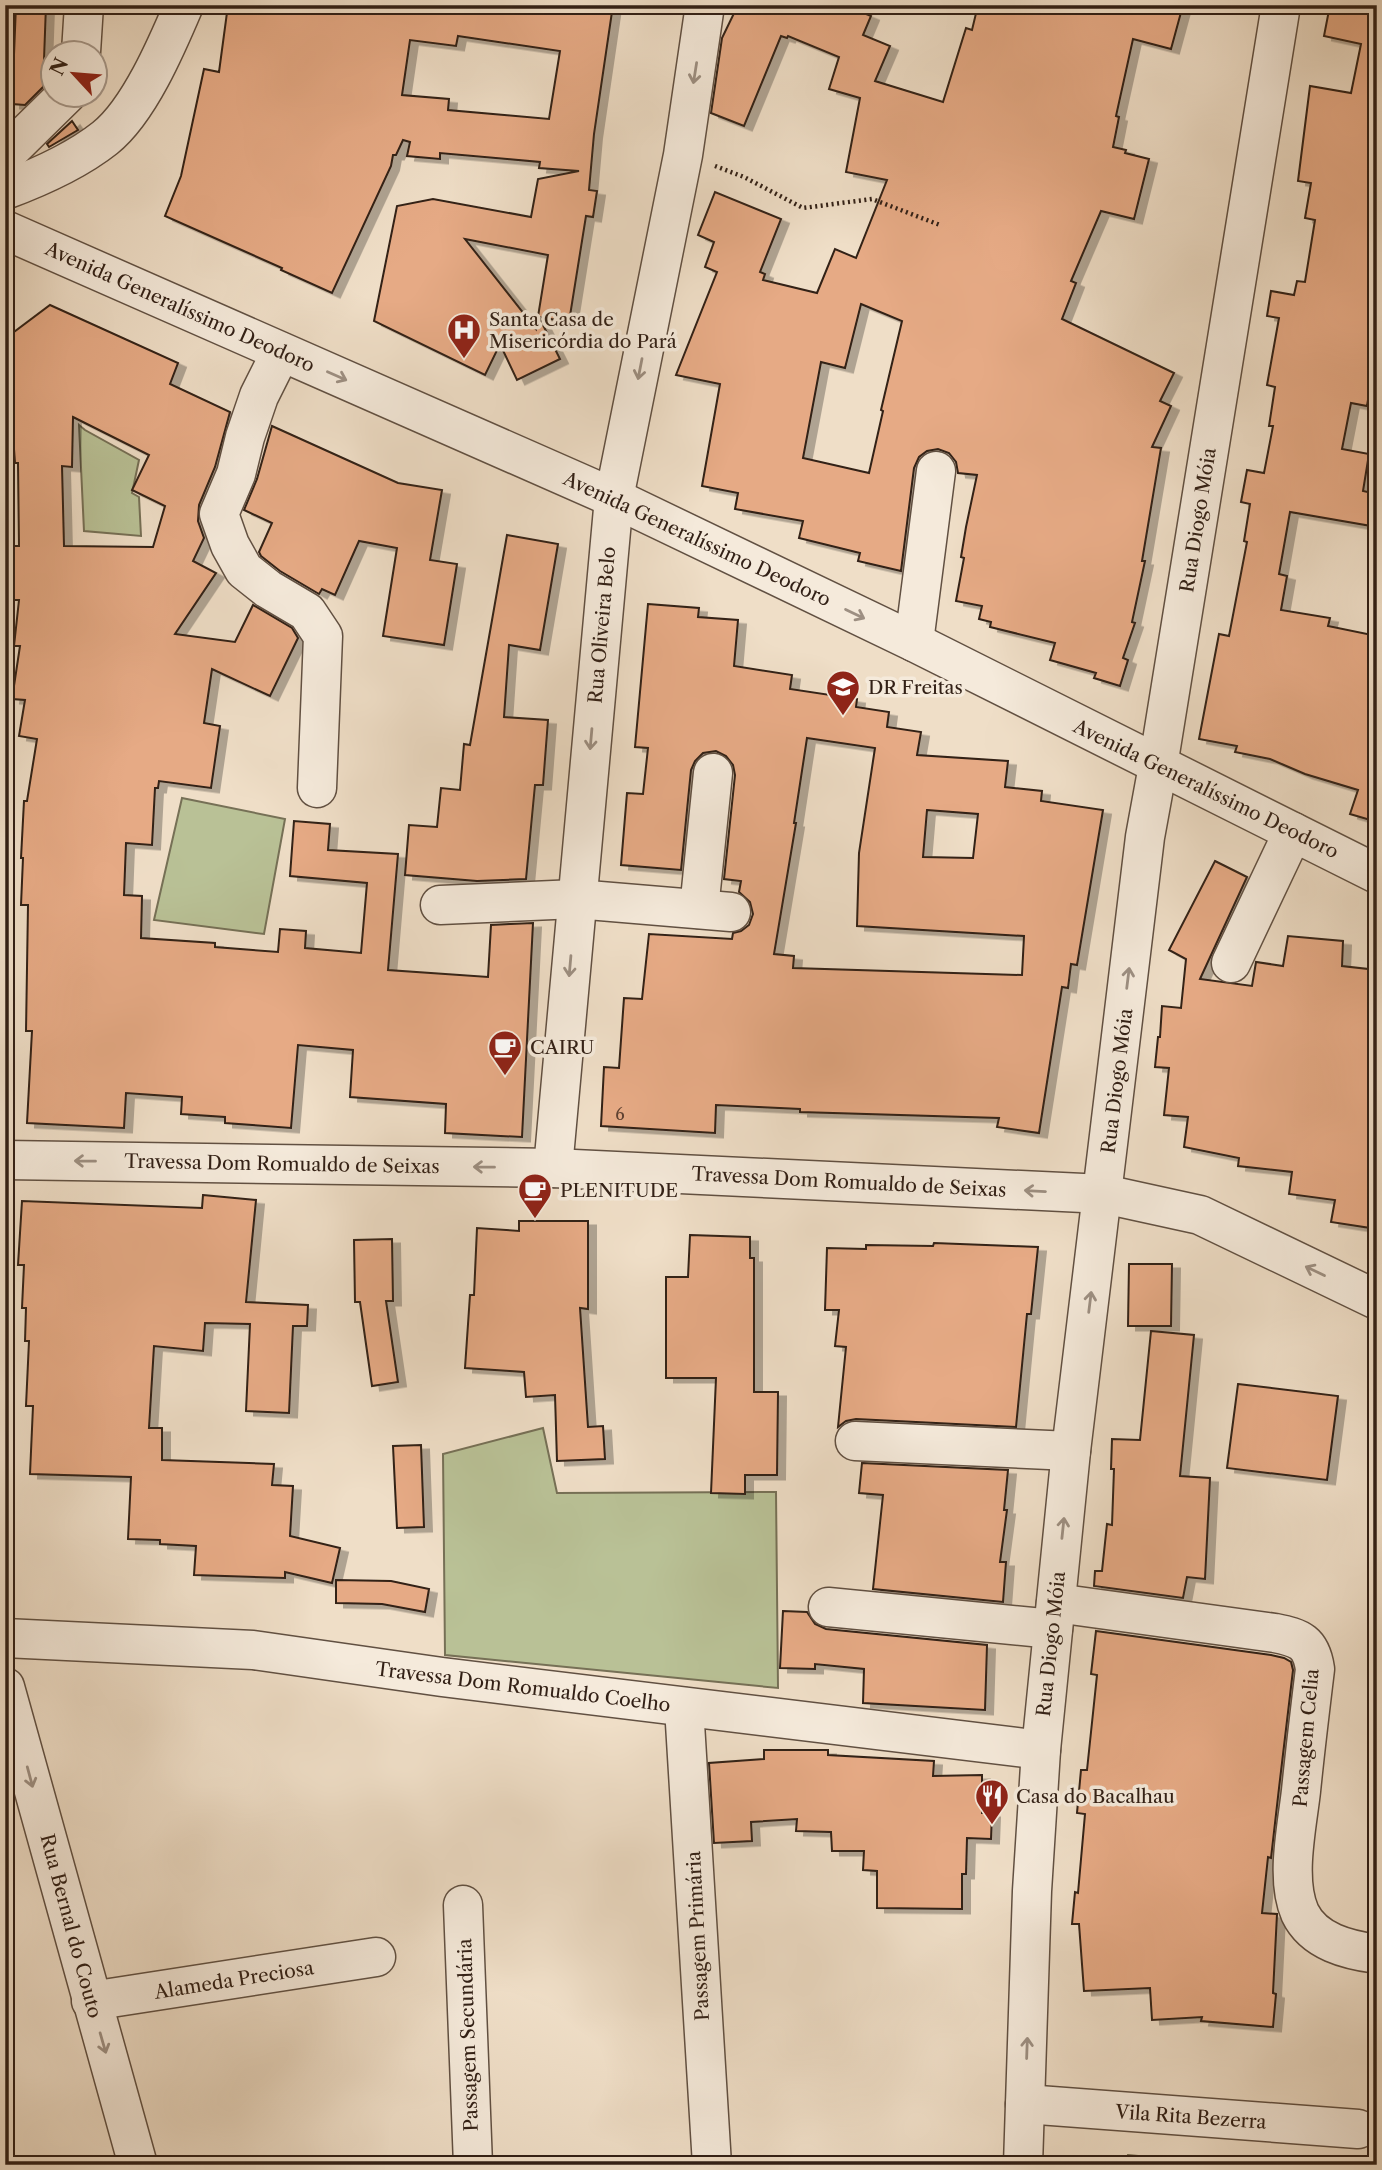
<svg xmlns="http://www.w3.org/2000/svg" width="1382" height="2170" font-family="'Libre Caslon Text',serif">
<defs>
<filter id="shadow"><feDropShadow dx="8" dy="4.5" stdDeviation="0" flood-color="#0004"/></filter>
</defs>
<rect width="100%" height="100%" fill="#efdec7"/>
<filter id="stains"><feTurbulence type="fractalNoise" baseFrequency=".00286" numOctaves="4"/><feColorMatrix values="0 0 0 0 .2 0 0 0 0 .09 0 0 0 0 .02 0 0 0 .5 -.17"/></filter>
<radialGradient id="worn" r=".72"><stop offset=".6" stop-color="#630" stop-opacity="0"/><stop offset="1" stop-color="#630" stop-opacity=".3"/></radialGradient>
<g fill="#b9c196" stroke="#767056" stroke-width="2">
<polygon points="79,425 85,430 139,460 132,493 139,497 141,536 84,531"/>
<polygon points="182,798 285,819 264,934 154,920"/>
<polygon points="543,1428 557,1493 776,1492 778,1688 445,1655 443,1454"/>
<polygon points="1128,2155 1189,2161 1189,2165 1127,2165"/>
</g>
<g fill="#e6aa85" stroke="#322016" stroke-width="2" fill-rule="evenodd" filter="url(#shadow)">
<polygon points="16,5 46,5 43,87 25,105 12,104"/>
<path d="M228,5H520L575,13L576,5H613L594,134L589,190L597,191L593,217L586,216L569,322L539,317L560,359L517,380L500,344L485,375L374,321L397,206L433,199L531,217L538,179L579,171L539,168L540,162L440,153V159L407,156L410,142L403,140L396,155H393L391,166L332,293L281,270L282,268L165,216L181,176L204,69L219,72ZM458,36L560,51L549,119L448,110L449,99L402,95L410,40L456,46ZM465,239L548,255L536,329Z"/>
<path d="M738,5H845L871,16L863,35L890,46L875,81L943,102L966,28L972,30L978,5H1183L1171,49L1133,39L1116,116L1119,117L1113,147L1126,150L1125,153L1149,159L1134,219L1101,211L1071,281L1076,283L1062,319L1174,373L1160,401L1171,406L1152,447L1161,448L1142,561H1145L1132,622L1135,623L1123,658L1128,660L1120,686L1094,678L1096,673L1050,660L1055,643L990,627L991,622L979,619L982,606L956,601L964,558L961,557L966,527L977,475L958,473L956,462L949,453L938,449L927,451L919,457L914,468L901,571L858,561L860,553L799,538L803,521L735,509L738,493L702,486L720,384L676,375L717,272L705,267L714,242L698,235L715,192L781,219L760,272L765,274L763,280L817,293L835,249L856,258L887,180L846,172L860,98L829,89L839,57L788,36L787,38L781,36L744,126L711,113L722,38ZM861,304L902,321L881,410L883,411L869,473L803,458L821,362L845,368Z"/>
<polygon points="1330,5 1377,5 1377,364 1374,364 1367,406 1351,403 1342,449 1369,454 1363,491 1377,494 1377,527 1290,512 1279,574 1287,576 1281,610 1330,618 1328,626 1377,636 1377,822 1350,814 1358,790 1305,774 1270,759 1235,752 1237,746 1199,739 1219,634 1229,636 1247,542 1244,541 1250,504 1241,502 1247,470 1264,473 1273,426 1269,426 1275,387 1267,385 1279,318 1267,316 1271,291 1294,295 1297,281 1305,282 1315,220 1305,218 1311,183 1298,181 1310,86 1351,93 1361,44 1324,36"/>
<polygon points="72,121 78,130 49,147 47,144"/>
<path d="M50,305L178,363L170,384L230,412L215,467L199,505L198,521L204,538L193,561L216,573L175,634L235,642L253,605L292,628L298,638L270,696L212,669L204,723L220,726L211,788L159,781L158,788H155L152,845L126,843L124,895L142,896L141,938L215,943V947L278,952L280,929L306,931L305,948L361,953L367,883L290,876L294,821L330,824L328,850L398,854L388,970L488,977L491,925L533,923L522,1137L445,1133L446,1104L350,1097L353,1050L298,1045L291,1128L225,1123V1117L181,1114L182,1097L126,1093L124,1128L27,1123L32,1031H26L28,905H21L23,858H21L24,801H27L37,739L19,736L25,700L12,699L20,646H14L19,600H13V546H19L18,463H15L6,338ZM73,417L149,455L132,490L165,506L153,547L64,546L62,466L72,467Z"/>
<polygon points="272,426 398,483 442,490 430,560 457,564 444,645 383,636 397,548 359,541 335,595 322,589 319,594 280,571 261,556 259,552 272,523 244,510 257,479"/>
<polygon points="507,535 558,544 540,650 509,645 504,717 548,720 543,785 535,785 526,879 477,881 405,875 409,825 437,827 441,788 460,790 464,744 470,745"/>
<path d="M648,604L699,608L698,617L738,620L734,666L792,675L790,689L857,699L856,707L889,712L887,727L921,732L917,755L1008,761L1005,787L1042,791L1041,801L1103,810L1077,965L1071,964L1068,988L1062,987L1039,1133L997,1127L999,1118L800,1112V1109L716,1105L715,1133L601,1126L604,1067L619,1068L624,998L642,999L649,934L732,939L733,933L741,931L749,925L753,914L750,902L739,892L741,881L724,879L735,775L733,765L726,756L716,751L703,753L695,761L691,770L681,870L621,865L627,793L643,794L648,748L635,747ZM807,738L875,748L859,853L857,926L1024,936L1022,975L793,968L794,956L774,954L796,823H794ZM927,810L978,814L973,858L923,857Z"/>
<polygon points="1215,861 1247,877 1200,979 1252,986 1256,962 1283,966 1288,936 1343,941 1342,966 1377,970 1377,1229 1331,1222 1335,1200 1289,1194 1292,1172 1238,1166 1239,1158 1184,1147 1188,1117 1164,1115 1169,1068 1155,1067 1158,1037 1160,1037 1162,1006 1181,1008 1186,959 1169,950"/>
<polygon points="203,1195 256,1200 246,1302 308,1305 307,1326 293,1326 289,1413 246,1411 250,1324 205,1323 203,1351 154,1346 149,1428 162,1428 162,1460 274,1464 272,1485 293,1486 290,1536 340,1548 332,1583 285,1572 285,1578 194,1575 196,1546 160,1544 160,1540 128,1539 131,1477 30,1474 33,1406 26,1406 29,1341 25,1341 26,1308 22,1308 24,1265 18,1265 22,1201 202,1208"/>
<polygon points="519,1221 588,1221 588,1309 580,1308 588,1427 603,1426 605,1459 557,1461 555,1395 526,1397 524,1372 465,1368 470,1295 474,1295 477,1228 519,1231"/>
<polygon points="690,1235 750,1237 750,1258 754,1258 754,1392 778,1392 777,1475 745,1475 745,1494 711,1493 716,1378 666,1378 666,1277 688,1277"/>
<polygon points="392,1239 393,1301 386,1301 398,1382 372,1386 360,1302 355,1302 354,1240"/>
<polygon points="934,1243 1038,1247 1031,1314 1027,1314 1016,1427 856,1419 846,1421 838,1427 846,1347 835,1346 839,1310 825,1310 827,1248 866,1249 866,1245 933,1246"/>
<polygon points="1129,1264 1172,1264 1171,1326 1128,1326"/>
<polygon points="1151,1331 1194,1335 1180,1476 1210,1478 1205,1579 1187,1577 1183,1598 1094,1586 1095,1571 1102,1571 1107,1524 1112,1525 1114,1469 1111,1469 1112,1439 1140,1440"/>
<polygon points="1238,1384 1338,1396 1327,1480 1227,1468"/>
<polygon points="421,1445 424,1527 397,1528 393,1446"/>
<polygon points="862,1463 1008,1470 1004,1510 1007,1510 1000,1562 1006,1562 1003,1602 873,1589 883,1495 859,1493"/>
<polygon points="336,1580 391,1581 429,1589 425,1612 382,1604 336,1603"/>
<polygon points="783,1611 807,1612 815,1624 826,1629 987,1645 985,1710 863,1703 864,1669 815,1664 815,1669 780,1668"/>
<polygon points="1096,1631 1271,1655 1284,1658 1291,1662 1293,1670 1279,1788 1271,1858 1268,1857 1262,1913 1277,1914 1273,1993 1276,1994 1273,2027 1201,2021 1202,2017 1152,2020 1150,1988 1084,1991 1079,1924 1072,1924 1075,1892 1078,1893 1085,1814 1077,1813 1081,1770 1087,1770 1097,1675 1091,1674"/>
<polygon points="764,1750 828,1750 828,1755 934,1761 933,1776 982,1775 982,1813 992,1813 991,1839 967,1838 966,1874 962,1874 962,1909 877,1908 877,1871 863,1870 864,1851 832,1851 831,1832 796,1831 797,1819 751,1822 752,1841 714,1843 709,1763 764,1759"/>
</g>
<g fill="none" stroke-linecap="round" stroke-linejoin="round">
<g stroke="#615042" stroke-width="41">
<g id="minor">
<polyline points="81,52 84,5"/>
<polyline points="5,155 67,94"/>
<path d="M5,190C40,177 76,161 105,138C139,111 167,45 184,5"/>
<polyline points="5,230 614,498 914,642 1377,874"/>
<polyline points="281,352 259,396 245,437 236,474 219,514 230,545 244,570 268,589 307,612 323,636 317,788"/>
<polyline points="914,642 936,471"/>
<polyline points="440,905 576,899 731,912"/>
<polyline points="699,909 713,773"/>
<polyline points="1231,963 1293,832"/>
<polyline points="5,1160 553,1168 1104,1194 1200,1215 1377,1300"/>
<polyline points="553,1168 614,498 683,155 705,5"/>
<polyline points="855,1441 1071,1451"/>
<path d="M1056,1603L1275,1633C1300,1638 1311,1642 1315,1669C1310,1710 1305,1751 1301,1791C1297,1827 1285,1879 1300,1913C1314,1942 1348,1950 1377,1954"/>
<polyline points="828,1607 1053,1629"/>
<polyline points="5,1638 253,1650 442,1677 1041,1750"/>
<polyline points="5,1687 138,2165"/>
<polyline points="684,1707 712,2165"/>
<polyline points="463,1905 473,2165"/>
<polyline points="91,2001 376,1957"/>
<polyline points="1025,2104 1358,2129"/>
<polyline points="1023,2165 1032,1891 1041,1750 1071,1451 1145,837 1158,766 1281,5"/>
</g>
</g>
<polyline stroke="#322016" stroke-width="4.5" stroke-dasharray="2 3.5" stroke-linecap="butt" points="715,166 744,177 803,208 872,199 940,225"/>
<use href="#minor" stroke="#f5eadb" stroke-width="38"/>
</g>
<defs><path id="oneway-shaft" d="M-6 0H5M1.5-3L5.5 0L1.5 3" fill="none" stroke-width="1.6" stroke-linecap="round" stroke-linejoin="round" transform="scale(1.75)"/></defs>
<g stroke="#9d8f82">
<use href="#oneway-shaft" transform="translate(695 73) rotate(99)"/>
<use href="#oneway-shaft" transform="translate(640 369) rotate(101)"/>
<use href="#oneway-shaft" transform="translate(337 376) rotate(24)"/>
<use href="#oneway-shaft" transform="translate(855 614) rotate(26)"/>
<use href="#oneway-shaft" transform="translate(591 739) rotate(95)"/>
<use href="#oneway-shaft" transform="translate(570 966) rotate(95)"/>
<use href="#oneway-shaft" transform="translate(1128 978) rotate(-83)"/>
<use href="#oneway-shaft" transform="translate(85 1161) rotate(-179)"/>
<use href="#oneway-shaft" transform="translate(484 1167) rotate(-179)"/>
<use href="#oneway-shaft" transform="translate(1035 1191) rotate(-177)"/>
<use href="#oneway-shaft" transform="translate(1315 1271) rotate(-154)"/>
<use href="#oneway-shaft" transform="translate(1090 1302) rotate(-83)"/>
<use href="#oneway-shaft" transform="translate(1063 1528) rotate(-84)"/>
<use href="#oneway-shaft" transform="translate(30 1777) rotate(75)"/>
<use href="#oneway-shaft" transform="translate(103 2043) rotate(74)"/>
<use href="#oneway-shaft" transform="translate(1027 2048) rotate(-88)"/>
</g>
<defs>
<g id="hospital-pin" transform="scale(1.75)"><path d="M0 17L-7.5 6A9.5 9.5 0 1 1 7.5 6Z" fill="#8f2418" stroke="#f5eadb"/><path d="M-5-5h3v3.5h4V-5h3V5h-3V1.5h-4V5h-3Z" fill="#fff"/></g>
<g id="school-pin" transform="scale(1.75)"><path d="M0 17L-7.5 6A9.5 9.5 0 1 1 7.5 6Z" fill="#8f2418" stroke="#f5eadb"/><path d="M0-5L7-2L0 1L-7-2ZM-4 1L0 2.5L4 1V4Q0 6-4 4Z" fill="#fff"/></g>
<g id="cafe-pin" transform="scale(1.75)"><path d="M0 17L-7.5 6A9.5 9.5 0 1 1 7.5 6Z" fill="#8f2418" stroke="#f5eadb"/><path d="M-5.5-4.5H6V0H3Q3 3.5 0 3.5H-2.5Q-5.5 3.5-5.5 0ZM3-3.2v2h1.7v-2ZM-6 4.5H4V6H-6Z" fill="#fff"/></g>
<g id="restaurant-pin" transform="scale(1.75)"><path d="M0 17L-7.5 6A9.5 9.5 0 1 1 7.5 6Z" fill="#8f2418" stroke="#f5eadb"/><path d="M-5-6h1v4h1v-4h1v4h1v-4h1v5L-1.5 .5V6h-2V.5L-5-1ZM5-6V6H3V1.5H1.5Q1.5-4 5-6Z" fill="#fff"/></g>
</defs>
<g fill-rule="evenodd">
<use href="#hospital-pin" x="464" y="330"/>
<use href="#school-pin" x="843" y="687"/>
<use href="#cafe-pin" x="505" y="1047"/>
<use href="#cafe-pin" x="535" y="1190"/>
<use href="#restaurant-pin" x="992" y="1796"/>
</g>
<g text-anchor="middle" dominant-baseline="central" stroke-width="7" stroke-linejoin="round" paint-order="stroke">
<g font-size="16" fill="#5f4232">
<text x="620" y="1114">6</text>
</g>
<g font-size="19" fill="#322016" stroke="#f5eadb">
<text transform="translate(180 307) rotate(24)">Avenida Generalíssimo Deodoro</text>
<text transform="translate(1198 520) rotate(-81)">Rua Diogo Móia</text>
<text transform="translate(697 539) rotate(25)">Avenida Generalíssimo Deodoro</text>
<text transform="translate(602 625) rotate(-85)">Rua Oliveira Belo</text>
<text transform="translate(1206 789) rotate(26)">Avenida Generalíssimo Deodoro</text>
<text transform="translate(1117 1081) rotate(-83)">Rua Diogo Móia</text>
<text transform="translate(282 1164) rotate(1)">Travessa Dom Romualdo de Seixas</text>
<text transform="translate(849 1182) rotate(3)">Travessa Dom Romualdo de Seixas</text>
<text transform="translate(1051 1644) rotate(-84)">Rua Diogo Móia</text>
<text transform="translate(523 1687) rotate(7)">Travessa Dom Romualdo Coelho</text>
<text transform="translate(1306 1738) rotate(-85)">Passagem Celia</text>
<text transform="translate(71 1926) rotate(75)">Rua Bernal do Couto</text>
<text transform="translate(698 1936) rotate(-93)">Passagem Primária</text>
<text transform="translate(234 1980) rotate(-9)">Alameda Preciosa</text>
<text transform="translate(468 2035) rotate(-92)">Passagem Secundária</text>
<text transform="translate(1191 2117) rotate(4)">Vila Rita Bezerra</text>
</g>
<g font-size="19" fill="#322016" stroke="#f5eadb" text-anchor="start">
<text x="489" y="319">Santa Casa de<tspan x="489" dy="22">Misericórdia do Pará</tspan></text>
<text x="868" y="687">DR Freitas</text>
<text x="530" y="1047">CAIRU</text>
<text x="560" y="1190">PLENITUDE</text>
<text x="1016" y="1796">Casa do Bacalhau</text>
</g>
</g>
<rect width="1382" height="2170" fill="none" stroke="#efdec7" stroke-width="28"/>
<rect x="7" y="7" width="1368" height="2156" fill="none" stroke="#322016" stroke-width="3.5"/>
<rect x="14" y="14" width="1354" height="2142" fill="none" stroke="#322016" stroke-width="2"/>
<g transform="translate(74 74) rotate(296)"><circle r="33" fill="#f5eadb" stroke="#a7998c" stroke-width="2"/>
<path d="M0-5L12 26L0 18L-12 26Z" fill="#8f2418"/>
<text y="-10" font-size="19" font-weight="bold" text-anchor="middle" fill="#322016">N</text>
</g>
<rect width="100%" height="100%" filter="url(#stains)"/>
<rect width="100%" height="100%" fill="url(#worn)"/>
</svg>
